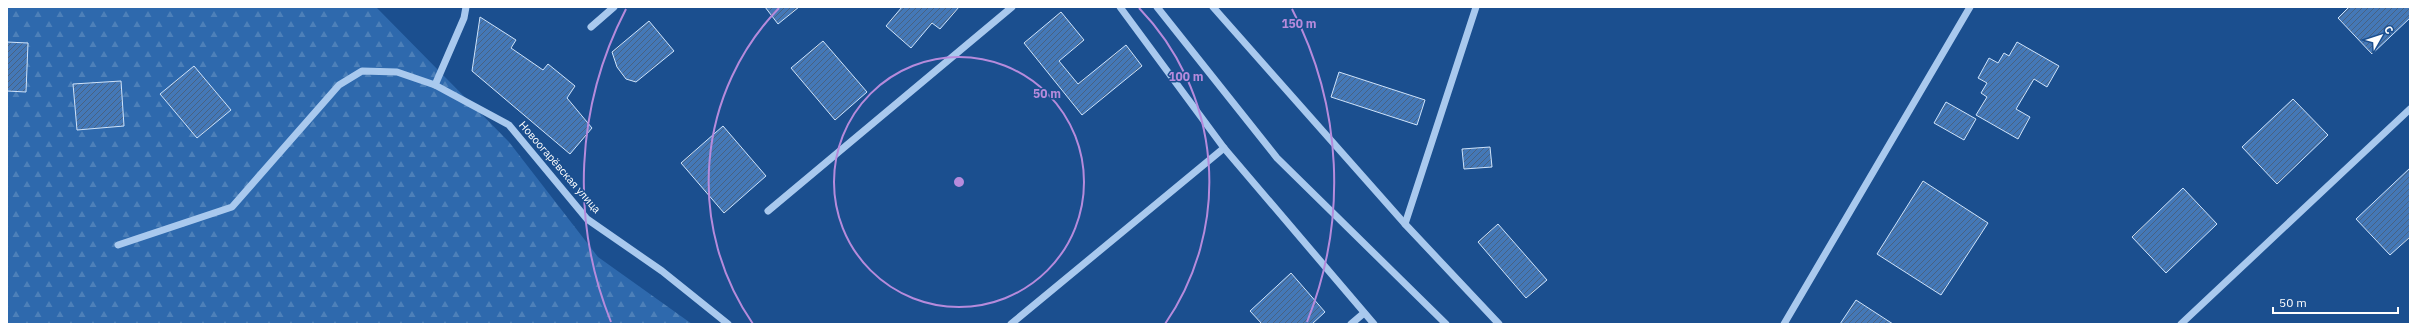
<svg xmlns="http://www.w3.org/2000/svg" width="2417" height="331" font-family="'IBM Plex Sans',sans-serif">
<defs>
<pattern id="forest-firs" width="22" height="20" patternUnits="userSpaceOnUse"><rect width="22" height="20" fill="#2e69ad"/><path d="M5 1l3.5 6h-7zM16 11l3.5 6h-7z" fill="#4d80b9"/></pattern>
<pattern id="building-hatch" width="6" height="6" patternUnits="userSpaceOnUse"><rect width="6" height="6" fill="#4478b7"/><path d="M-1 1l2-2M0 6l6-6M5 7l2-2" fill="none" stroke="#486282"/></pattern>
</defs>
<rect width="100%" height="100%" fill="#1b4f8f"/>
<polygon fill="url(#forest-firs)" points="7,7 376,7 509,142 598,257 692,324 7,324"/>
<g fill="url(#building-hatch)" stroke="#cfe3fa">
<polygon points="765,7 799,7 778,24"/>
<polygon points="902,7 959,7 940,29 932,23 911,48 886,26"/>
<polygon points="2349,7 2410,7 2410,18 2372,54 2338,18"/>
<polygon points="1061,12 1084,40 1059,61 1078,84 1126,45 1142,66 1082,115 1024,43"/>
<polygon points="480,17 516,40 511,48 543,70 548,64 575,86 567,98 592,128 570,154 472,71"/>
<polygon points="649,21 674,51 636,82 626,79 617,67 612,52"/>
<polygon points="823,41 867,92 835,120 791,68"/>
<polygon points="7,42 28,43 26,92 7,91"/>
<polygon points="2017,42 2059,66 2047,87 2034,79 2016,109 2030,117 2018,139 1976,115 1987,97 1981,93 1987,83 1978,78 1989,58 1998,63 2004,53 2009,56"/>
<polygon points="194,66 231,110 197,138 160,94"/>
<polygon points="1339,72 1425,100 1417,125 1331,97"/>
<polygon points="121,81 124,126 77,130 73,84"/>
<polygon points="2293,99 2328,135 2277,184 2242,147"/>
<polygon points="1946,102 1976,119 1964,140 1934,123"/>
<polygon points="723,126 766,176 724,213 681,163"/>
<polygon points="1490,147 1492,167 1464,169 1462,149"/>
<polygon points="2410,168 2410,237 2390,255 2356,219"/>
<polygon points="1923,181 1988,223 1941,295 1877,254"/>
<polygon points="2183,188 2217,224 2166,273 2132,237"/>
<polygon points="1498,224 1547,280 1526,298 1478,242"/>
<polygon points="1291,273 1325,312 1312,324 1262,324 1250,311"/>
<polygon points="1856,300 1893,324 1840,324"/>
</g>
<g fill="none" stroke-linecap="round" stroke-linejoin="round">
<g stroke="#a9c9ee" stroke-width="7">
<polyline points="1120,7 1224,148 1374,324"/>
<polyline points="1157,7 1277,158 1446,324"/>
<polyline points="1213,7 1405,224"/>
<polyline points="1476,7 1405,224 1499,324"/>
<polyline points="591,27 614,7"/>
<polyline points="435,85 464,18 466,7"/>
<polyline points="768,211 1012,7"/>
<polyline points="118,245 232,207 339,85 362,71 397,72 435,85 509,125 587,219 662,271 728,324"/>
<polyline points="1011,324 1224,148"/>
<polyline points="1351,324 1364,313"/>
<polyline points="1784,324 1970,7"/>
<polyline points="2181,324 2410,109"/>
</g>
</g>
<g fill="none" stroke="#b68bdc" stroke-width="2">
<circle cx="959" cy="182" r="125"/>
<path d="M753 324A250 250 0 0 1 779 8M1139 8A250 250 0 0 1 1165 324"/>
<path d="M611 322A375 375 0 0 1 626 9M1292 9A375 375 0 0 1 1307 322"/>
</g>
<g text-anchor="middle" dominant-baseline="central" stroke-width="3" stroke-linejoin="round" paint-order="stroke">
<g font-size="11" fill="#fff" stroke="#1b4f8f">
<text transform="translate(560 167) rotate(49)">Новоогарёвская улица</text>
</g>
</g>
<circle cx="959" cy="182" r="6" fill="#b68bdc" stroke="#1b4f8f" stroke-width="2"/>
<g font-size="12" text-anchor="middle" font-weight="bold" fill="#b68bdc" stroke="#1b4f8f" stroke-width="3" stroke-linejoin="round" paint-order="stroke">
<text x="1299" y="28">150 m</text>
<text x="1186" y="81">100 m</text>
<text x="1047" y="98">50 m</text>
</g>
<rect width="2417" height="331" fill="none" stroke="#ffffff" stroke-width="16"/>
<g transform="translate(2381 36) rotate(51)" stroke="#1b4f8f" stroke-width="3" paint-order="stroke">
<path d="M0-3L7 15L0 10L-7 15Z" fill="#ffffff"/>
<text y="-6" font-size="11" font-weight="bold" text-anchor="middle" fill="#ffffff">С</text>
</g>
<path d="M2273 307v6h125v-6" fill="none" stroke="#ffffff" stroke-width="2"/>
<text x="2279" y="307" font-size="12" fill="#ffffff" stroke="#1b4f8f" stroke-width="3" paint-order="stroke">50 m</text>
</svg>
